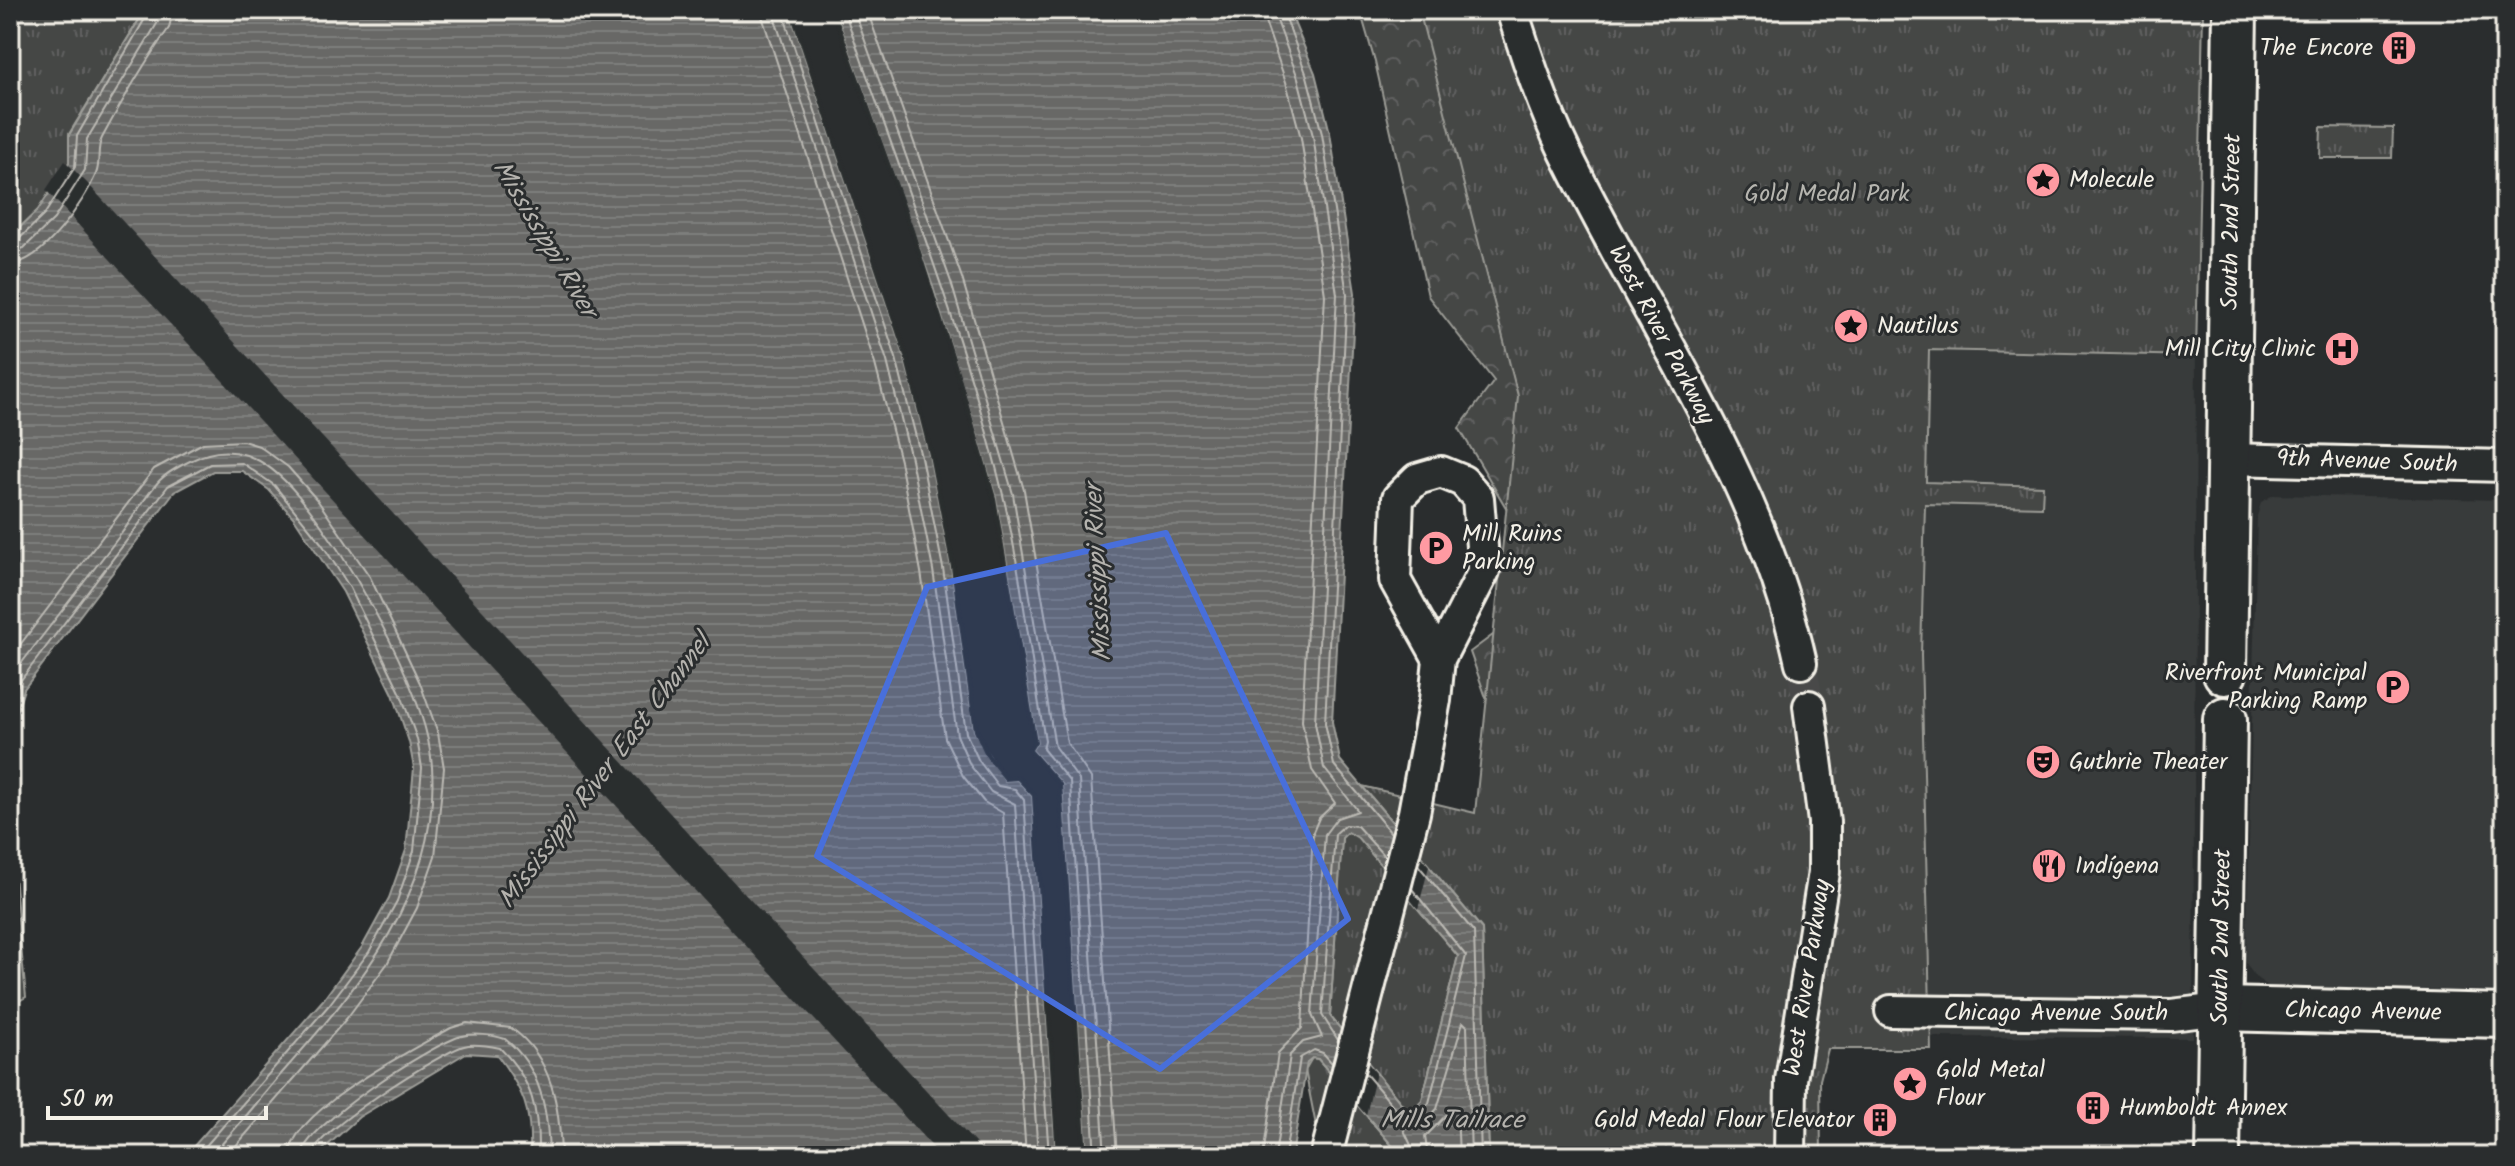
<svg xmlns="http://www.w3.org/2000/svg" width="2515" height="1166" font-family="Kalam,sans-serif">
<defs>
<pattern id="forest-crowns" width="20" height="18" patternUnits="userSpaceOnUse" patternTransform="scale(2)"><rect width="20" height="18" fill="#444645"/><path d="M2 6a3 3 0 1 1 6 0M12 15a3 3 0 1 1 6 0" fill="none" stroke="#606160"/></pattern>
<pattern id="park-tufts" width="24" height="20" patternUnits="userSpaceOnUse" patternTransform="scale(2)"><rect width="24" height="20" fill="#444645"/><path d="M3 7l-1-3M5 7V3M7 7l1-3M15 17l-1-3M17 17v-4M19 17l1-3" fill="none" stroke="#606160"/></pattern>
<pattern id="water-rules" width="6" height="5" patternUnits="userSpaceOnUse" patternTransform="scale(2)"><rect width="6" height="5" fill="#676866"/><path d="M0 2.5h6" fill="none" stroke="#7d7e7c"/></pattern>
</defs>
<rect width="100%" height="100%" fill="#2a2d2e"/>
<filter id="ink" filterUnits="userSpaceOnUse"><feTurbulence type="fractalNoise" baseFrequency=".0125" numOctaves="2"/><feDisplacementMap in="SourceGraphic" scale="16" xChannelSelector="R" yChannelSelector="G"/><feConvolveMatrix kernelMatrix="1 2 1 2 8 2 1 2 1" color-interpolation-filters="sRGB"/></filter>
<g filter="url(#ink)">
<g fill="#373a3a">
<polygon points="1929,350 2196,356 2193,1038 1930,1037 1921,655 1925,503 2042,507 2043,486 1926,482"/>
<polygon points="2273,495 2505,500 2505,991 2269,987 2255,977 2246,963 2257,516 2261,502"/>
</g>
<polygon fill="url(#forest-crowns)" stroke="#9c9c96" stroke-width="2" points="1360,10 1457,10 1542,166 1502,743 1470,652 1505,626 1508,511 1459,428 1494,381 1428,296 1375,62"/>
<g fill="url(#park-tufts)" stroke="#9c9c96" stroke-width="2">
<polygon points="10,10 145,10 69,134 69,162 38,210 10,237"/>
<polygon points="1419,10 2203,10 2196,356 1929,350 1926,482 2043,486 2042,507 1925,504 1921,655 1931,1049 1828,1049 1820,1080 1821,1156 1489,1156 1482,929 1362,786 1475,813 1518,396"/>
<polygon points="2321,127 2393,128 2392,158 2320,158"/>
<polygon points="1348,832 1354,833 1458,956 1422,1100 1414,1108 1404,1107 1330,1016 1342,837"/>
<polygon points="10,835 26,997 10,1006"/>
<polygon points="1312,1058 1318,1059 1401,1156 1322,1156 1305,1070"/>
</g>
<g fill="url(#water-rules)" stroke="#9f9f9a" stroke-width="2" fill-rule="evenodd">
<path d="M145,10H789L904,356L929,455L951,567L974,731L1005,781L1017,780L1032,796L1056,1156H530C532,1110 524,1091 497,1055L466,1053L359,1117L316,1156H185L323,1000L362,947L389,898L406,850L414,768L409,742L393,694L343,592L294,518L269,490L242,471H213L174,492L24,689L10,734V237L38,210L69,163V135Z"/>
<path d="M835,10H1289L1315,73L1330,133L1355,293L1332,722L1340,760L1482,929L1489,1156H1401L1318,1059L1312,1058L1307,1062L1292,1156H1087L1062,784L1032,750L1037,742L996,498L933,287ZM1348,832L1358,838L1458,956L1422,1100L1414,1108L1404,1107L1330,1016L1342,838Z"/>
</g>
<g fill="#2a2d2e">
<polygon points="789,10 793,10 908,355 933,454 955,566 978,730 990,755 1007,777 1019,776 1036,795 1060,1156 1056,1156 1032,796 1017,780 1005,781 986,757 974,731 951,567 929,455 904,356"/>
<polygon points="831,10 835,10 914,230 960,374 996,498 1037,742 1032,750 1062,784 1087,1156 1083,1156 1058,785 1028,751 1033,741 992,499 930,288"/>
<polygon points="65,161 89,185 987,1156 941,1156 46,190"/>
<polygon points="1396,826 1429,866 1418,909 1385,869"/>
<polygon points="1343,1033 1376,1073 1366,1115 1332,1076"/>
</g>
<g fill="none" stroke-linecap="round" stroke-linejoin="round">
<g stroke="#bcbab4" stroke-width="2">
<polyline points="760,10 875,364 900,461 921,572 945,738 963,776 984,802 1003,813 1026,1156"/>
<polyline points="772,10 887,361 911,459 933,570 957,735 970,765 991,792 1015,804 1038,1156"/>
<polyline points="782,10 896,358 921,457 943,568 966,733 979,761 998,786 1015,789 1024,800 1049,1156"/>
<path d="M844,10C899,170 963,329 1003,495C1022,575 1030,659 1045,740L1043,749L1070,782L1095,1156"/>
<polyline points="854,10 951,282 1013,494 1055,747 1079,780 1105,1156"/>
<polyline points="867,10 962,278 1024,490 1067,743 1091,778 1117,1156"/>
<polyline points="1261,10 1286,82 1301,138 1325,295 1302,721 1312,770 1335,803 1319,818 1313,832 1302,1028 1278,1053 1263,1156"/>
<polyline points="1273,10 1298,78 1313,136 1337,294 1315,723 1324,768 1358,811 1337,818 1325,834 1312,1015 1322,1037 1303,1042 1290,1055 1275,1156"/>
<polyline points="1283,10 1307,76 1322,134 1347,294 1325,723 1334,765 1391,833"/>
<polyline points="10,242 18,240 44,215 75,167 77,136 150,10"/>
<polyline points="10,252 24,248 54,219 85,170 87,139 158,22 161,10"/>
<path d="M10,264C43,263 84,202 96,174C101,162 96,149 102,138C122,101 144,63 169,28L173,10"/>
<polyline points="10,658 154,469 203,443 243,441 259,446 288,467 318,501 370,577 420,683 438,733 444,768 435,856 417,908 387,964 347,1018 227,1156"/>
<path d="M10,678C47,630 84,582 121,534C134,517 145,496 160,480C170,470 194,458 208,454C257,440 293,487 319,522C360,579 428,697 432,767C440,892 359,986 282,1073C258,1101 236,1129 211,1156"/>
<polyline points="10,707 18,684 168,486 210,464 242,463 274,485 322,544 350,588 400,692 417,739 422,768 414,851 397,901 369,952 329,1005 197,1156"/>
<polyline points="1418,865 1474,932 1481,1156"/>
<polyline points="1338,1040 1322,1015 1335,834 1345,825 1357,826 1385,857"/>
<polyline points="1365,1073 1400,1114 1416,1116 1429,1103 1466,956 1412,889"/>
<path d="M289,1156C291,1111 413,1049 451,1028L467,1023L511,1028C553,1057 560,1110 561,1156"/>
<path d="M301,1156C303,1127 433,1043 462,1036C474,1033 494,1035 505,1039C542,1068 548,1113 549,1156"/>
<path d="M311,1156C314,1133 439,1053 464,1046C474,1043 490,1046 500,1048C533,1081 539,1111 538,1156"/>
<polyline points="1285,1156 1300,1058 1314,1050 1323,1053 1332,1063"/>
<polyline points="1416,1156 1403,1128 1423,1123 1437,1109 1463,1022 1467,1026 1471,1156"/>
<polyline points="1428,1156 1425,1137 1453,1108 1457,1111 1459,1156"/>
</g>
<polyline stroke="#484a4a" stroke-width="30" stroke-dasharray="30 15" stroke-linecap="butt" points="1801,663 1809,706"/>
<g stroke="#f4f1e8" stroke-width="36">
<g id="street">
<path d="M1512,10C1527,58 1543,107 1565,152C1647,320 1761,479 1801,663"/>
<polyline points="2229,459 2505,466"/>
<polyline points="1891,1011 2171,1015 2221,1009"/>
<polyline points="1326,1156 1414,813 1435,700 1439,659 1484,571 1478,498 1463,481 1441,472 1417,479 1398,498 1395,580 1439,659"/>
<polyline points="1790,1156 1791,1080 1824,872 1824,822 1809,706"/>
</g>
</g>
<g stroke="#f4f1e8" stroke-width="48">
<g id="secondary">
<polyline points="2225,673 2235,10"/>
<polyline points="2221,1009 2505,1016"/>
<polyline points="2218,1156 2225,719"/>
</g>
</g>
<use href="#street" stroke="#2a2d2e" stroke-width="30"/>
<use href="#secondary" stroke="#2a2d2e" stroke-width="42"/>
</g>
</g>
<path fill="#486fdb" fill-opacity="0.2" stroke="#486fdb" stroke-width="6" stroke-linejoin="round" d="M1166,533L1348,919L1160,1069L817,856L927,587Z"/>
<defs>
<g id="building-disc" transform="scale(1.8)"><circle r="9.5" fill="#ff9aa2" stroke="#2a2d2e"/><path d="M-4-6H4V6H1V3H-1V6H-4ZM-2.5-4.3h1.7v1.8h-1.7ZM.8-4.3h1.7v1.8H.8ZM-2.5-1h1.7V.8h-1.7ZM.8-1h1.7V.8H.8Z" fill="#111"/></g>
<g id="sight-disc" transform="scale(1.8)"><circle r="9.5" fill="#ff9aa2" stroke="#2a2d2e"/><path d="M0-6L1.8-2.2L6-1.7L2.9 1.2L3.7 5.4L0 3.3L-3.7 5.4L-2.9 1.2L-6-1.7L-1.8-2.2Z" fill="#111"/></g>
<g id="hospital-disc" transform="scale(1.8)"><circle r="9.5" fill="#ff9aa2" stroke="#2a2d2e"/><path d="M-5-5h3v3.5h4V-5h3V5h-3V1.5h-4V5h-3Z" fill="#111"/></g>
<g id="parking-disc" transform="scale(1.8)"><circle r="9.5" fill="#ff9aa2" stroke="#2a2d2e"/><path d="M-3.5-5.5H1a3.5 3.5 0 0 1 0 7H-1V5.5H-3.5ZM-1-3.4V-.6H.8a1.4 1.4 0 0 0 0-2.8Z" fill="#111"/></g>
<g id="theatre-disc" transform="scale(1.8)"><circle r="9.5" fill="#ff9aa2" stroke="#2a2d2e"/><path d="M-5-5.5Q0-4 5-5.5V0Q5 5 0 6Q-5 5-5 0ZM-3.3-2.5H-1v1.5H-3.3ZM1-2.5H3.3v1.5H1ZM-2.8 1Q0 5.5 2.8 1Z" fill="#111"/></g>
<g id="restaurant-disc" transform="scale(1.8)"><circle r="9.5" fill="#ff9aa2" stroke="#2a2d2e"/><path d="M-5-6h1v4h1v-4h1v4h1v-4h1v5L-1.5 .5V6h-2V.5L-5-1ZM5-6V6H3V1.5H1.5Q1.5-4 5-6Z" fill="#111"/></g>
</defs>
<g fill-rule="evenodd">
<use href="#building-disc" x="2399" y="48"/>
<use href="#sight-disc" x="2043" y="180"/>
<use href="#sight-disc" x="1851" y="326"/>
<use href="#hospital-disc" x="2342" y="349"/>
<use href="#parking-disc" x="1436" y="548"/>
<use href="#parking-disc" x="2393" y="687"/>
<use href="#theatre-disc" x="2043" y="762"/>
<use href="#restaurant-disc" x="2049" y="866"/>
<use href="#sight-disc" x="1910" y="1084"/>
<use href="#building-disc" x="2093" y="1108"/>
<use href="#building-disc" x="1880" y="1120"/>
</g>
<g text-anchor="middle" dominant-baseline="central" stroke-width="6" stroke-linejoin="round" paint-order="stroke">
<g font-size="24" fill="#f4f1e8" stroke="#2a2d2e" text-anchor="start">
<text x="2373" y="48" text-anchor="end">The Encore</text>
<text x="2069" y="180">Molecule</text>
<text x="1877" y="326">Nautilus</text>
<text x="2316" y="349" text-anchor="end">Mill City Clinic</text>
<text x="1462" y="534">Mill Ruins<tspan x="1462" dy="28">Parking</tspan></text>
<text x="2367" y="673" text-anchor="end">Riverfront Municipal<tspan x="2367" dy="28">Parking Ramp</tspan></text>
<text x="2069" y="762">Guthrie Theater</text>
<text x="2075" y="866">Indígena</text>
<text x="1936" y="1070">Gold Metal<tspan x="1936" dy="28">Flour</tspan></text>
<text x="2119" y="1108">Humboldt Annex</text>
<text x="1854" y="1120" text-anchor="end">Gold Medal Flour Elevator</text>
</g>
<g font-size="24" fill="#b6b5af" stroke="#2a2d2e">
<text x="1827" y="194">Gold Medal Park</text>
</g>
<g font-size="24" fill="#f4f1e8" stroke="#2a2d2e">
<text transform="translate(2232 222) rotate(-89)">South 2nd Street</text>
<text transform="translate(1661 335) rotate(62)">West River Parkway</text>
<text transform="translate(2367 462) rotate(2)">9th Avenue South</text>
<text transform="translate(2222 937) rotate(-89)">South 2nd Street</text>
<text transform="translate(1808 978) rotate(-81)">West River Parkway</text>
<text transform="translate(2363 1012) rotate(1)">Chicago Avenue</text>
<text x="2056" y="1013">Chicago Avenue South</text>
</g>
<g font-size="26" font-style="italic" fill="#b5b3ae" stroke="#2a2d2e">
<text transform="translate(544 239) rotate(59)">Mississippi River</text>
<text transform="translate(1099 573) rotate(-93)">Mississippi River</text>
<text transform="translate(605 772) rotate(-53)">Mississippi River East Channel</text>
<text x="1452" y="1121">Mills Tailrace</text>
</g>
</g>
<rect width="2515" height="1166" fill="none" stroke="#2a2d2e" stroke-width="40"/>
<rect x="20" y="20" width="2475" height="1126" fill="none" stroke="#f4f1e8" stroke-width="3" filter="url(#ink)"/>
<path d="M48 1106v12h218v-12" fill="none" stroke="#f4f1e8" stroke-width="4"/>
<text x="60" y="1106" font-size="24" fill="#f4f1e8" stroke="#2a2d2e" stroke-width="6" paint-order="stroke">50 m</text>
</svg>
